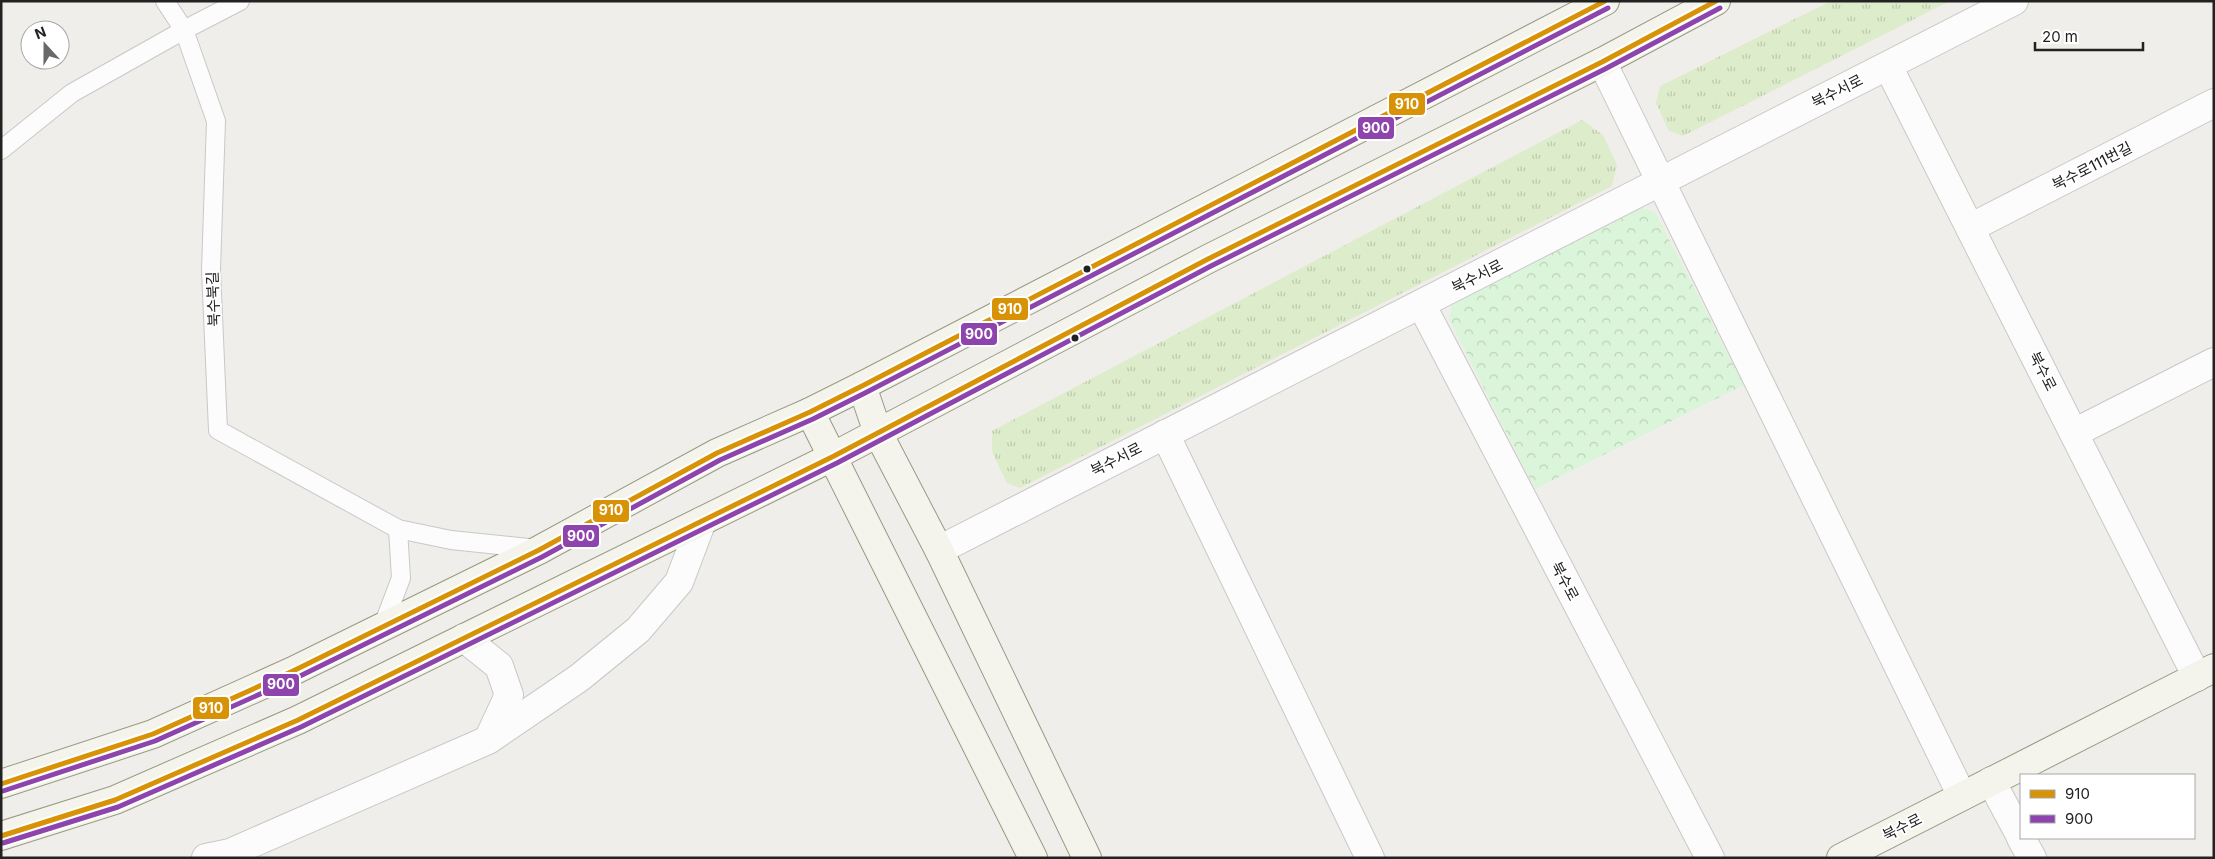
<svg xmlns="http://www.w3.org/2000/svg" width="2215" height="859" font-family="Inter,'Noto Sans KR',sans-serif">
<defs>
<pattern id="grass-tufts" width="24" height="20" patternUnits="userSpaceOnUse" patternTransform="scale(1.25)"><rect width="24" height="20" fill="#ddeccb"/><path d="M3 7l-1-3M5 7V3M7 7l1-3M15 17l-1-3M17 17v-4M19 17l1-3" fill="none" stroke="#bdcaae"/></pattern>
<pattern id="park-crowns" width="20" height="18" patternUnits="userSpaceOnUse" patternTransform="scale(1.25)"><rect width="20" height="18" fill="#daf5da"/><path d="M2 6a3 3 0 1 1 6 0M12 15a3 3 0 1 1 6 0" fill="none" stroke="#bbd2bb"/></pattern>
</defs>
<rect width="100%" height="100%" fill="#f0eeeb"/>
<g fill="url(#grass-tufts)">
<polygon points="1831,1 1950,1 1683,136 1669,131 1656,103 1660,86"/>
<polygon points="1582,120 1603,135 1617,165 1612,186 1020,488 1007,483 992,452 992,431"/>
</g>
<polygon fill="url(#park-crowns)" points="1637,206 1655,212 1744,385 1535,489 1449,319 1453,300"/>
<g fill="none" stroke-linecap="round" stroke-linejoin="round">
<g stroke="#c9c8c7" stroke-width="20">
<g id="lane">
<polyline points="240,1 184,30 216,121 211,270 218,430 398,529 451,540 538,549"/>
<polyline points="1,150 72,93 184,30 165,1"/>
<polyline points="382,628 401,578 398,529"/>
</g>
</g>
<g stroke="#c9c8c7" stroke-width="30">
<g id="street">
<polyline points="1602,62 1962,796"/>
<polyline points="1888,66 2197,677"/>
<polyline points="1970,228 2214,103"/>
<polyline points="1421,304 1710,858"/>
<polyline points="2074,433 2214,362"/>
<polyline points="1165,434 1370,858"/>
<polyline points="939,550 2014,1"/>
<polyline points="464,638 499,666 509,695 489,738"/>
<polyline points="1991,781 2021,837"/>
<polyline points="2021,838 2032,858"/>
<polyline points="206,858 230,853 488,740 579,678 638,630 679,582 702,521"/>
</g>
</g>
<g stroke="#999a82" stroke-width="30">
<g id="secondary">
<polyline points="862,386 878,433 939,550 1087,858"/>
<polyline points="810,412 1033,858"/>
<polyline points="1,784 153,734 293,671 539,550 717,453 810,412 862,386 1605,1"/>
<polyline points="1,836 115,800 298,720 834,456 1208,259 1602,62 1716,1"/>
<polyline points="1841,858 2214,668"/>
</g>
</g>
<use href="#lane" stroke="#fdfcfc" stroke-width="18"/>
<use href="#street" stroke="#fdfcfc" stroke-width="28"/>
<use href="#secondary" stroke="#f4f4ed" stroke-width="28"/>
<g stroke="#fff" stroke-width="9">
<g id="bus-1">
<polyline points="1,784 153,734 293,671 539,550 717,453 810,412 862,386 1605,1"/>
<polyline points="1,836 115,800 298,720 834,456 1208,259 1602,62 1716,1"/>
</g>
</g>
<g stroke="#fff" stroke-width="9">
<g id="bus-2">
<polyline points="3,791 155,741 296,678 542,557 720,460 813,419 865,393 1608,8"/>
<polyline points="3,843 118,807 301,727 837,463 1211,266 1605,69 1720,8"/>
</g>
</g>
<use href="#bus-1" stroke="#d79205" stroke-width="5"/>
<use href="#bus-2" stroke="#8e44ad" stroke-width="5"/>
</g>
<g fill="#222" stroke="#fff" stroke-width="2">
<circle cx="1087" cy="269" r="4.5"/>
<circle cx="1075" cy="338" r="4.5"/>
</g>
<g text-anchor="middle" dominant-baseline="central" stroke-width="4" stroke-linejoin="round" paint-order="stroke">
<g font-size="15" fill="#222" stroke="#fff">
<text transform="translate(1837 91) rotate(-27)">북수서로</text>
<text transform="translate(2092 166) rotate(-27)">북수로111번길</text>
<text transform="translate(1477 276) rotate(-27)">북수서로</text>
<text transform="translate(213 299) rotate(-92)">북수북길</text>
<text transform="translate(2043 371) rotate(63)">북수로</text>
<text transform="translate(1116 459) rotate(-27)">북수서로</text>
<text transform="translate(1565 581) rotate(62)">북수로</text>
<text transform="translate(1902 827) rotate(-27)">북수로</text>
</g>
</g>
<g stroke="#fff" stroke-width="2">
<rect x="1388" y="92" width="38" height="24" rx="5" fill="#d79205"/>
<rect x="1357" y="116" width="38" height="24" rx="5" fill="#8e44ad"/>
<rect x="991" y="297" width="38" height="24" rx="5" fill="#d79205"/>
<rect x="960" y="322" width="38" height="24" rx="5" fill="#8e44ad"/>
<rect x="592" y="499" width="38" height="24" rx="5" fill="#d79205"/>
<rect x="562" y="524" width="38" height="24" rx="5" fill="#8e44ad"/>
<rect x="262" y="673" width="38" height="24" rx="5" fill="#8e44ad"/>
<rect x="192" y="696" width="38" height="24" rx="5" fill="#d79205"/>
</g>
<g font-size="14" text-anchor="middle" font-weight="bold" fill="#fff">
<text x="1407" y="109">910</text>
<text x="1376" y="133">900</text>
<text x="1010" y="314">910</text>
<text x="979" y="339">900</text>
<text x="611" y="515">910</text>
<text x="581" y="541">900</text>
<text x="281" y="689">900</text>
<text x="211" y="713">910</text>
</g>
<rect width="2215" height="859" fill="none" stroke="#222222" stroke-width="5"/>
<rect x="2020" y="774" width="175" height="65" fill="#ffffff" stroke="#a7a7a7"/>
<rect x="2030" y="790" width="25" height="8" fill="#d79205" stroke="#a7a7a7"/>
<text x="2065" y="799" font-size="15" fill="#222222">910</text>
<rect x="2030" y="815" width="25" height="8" fill="#8e44ad" stroke="#a7a7a7"/>
<text x="2065" y="824" font-size="15" fill="#222222">900</text>
<g transform="translate(45 45) rotate(339)"><circle r="24" fill="#ffffff" stroke="#a7a7a7"/>
<path d="M0-4L9 19L0 12L-9 19Z" fill="#6a6968"/>
<text y="-8" font-size="14" font-weight="bold" text-anchor="middle" fill="#222222">N</text>
</g>
<path d="M2035 42v8h108v-8" fill="none" stroke="#222222" stroke-width="2.5"/>
<text x="2042" y="42" font-size="15" fill="#222222" stroke="#ffffff" stroke-width="4" paint-order="stroke">20 m</text>
</svg>
